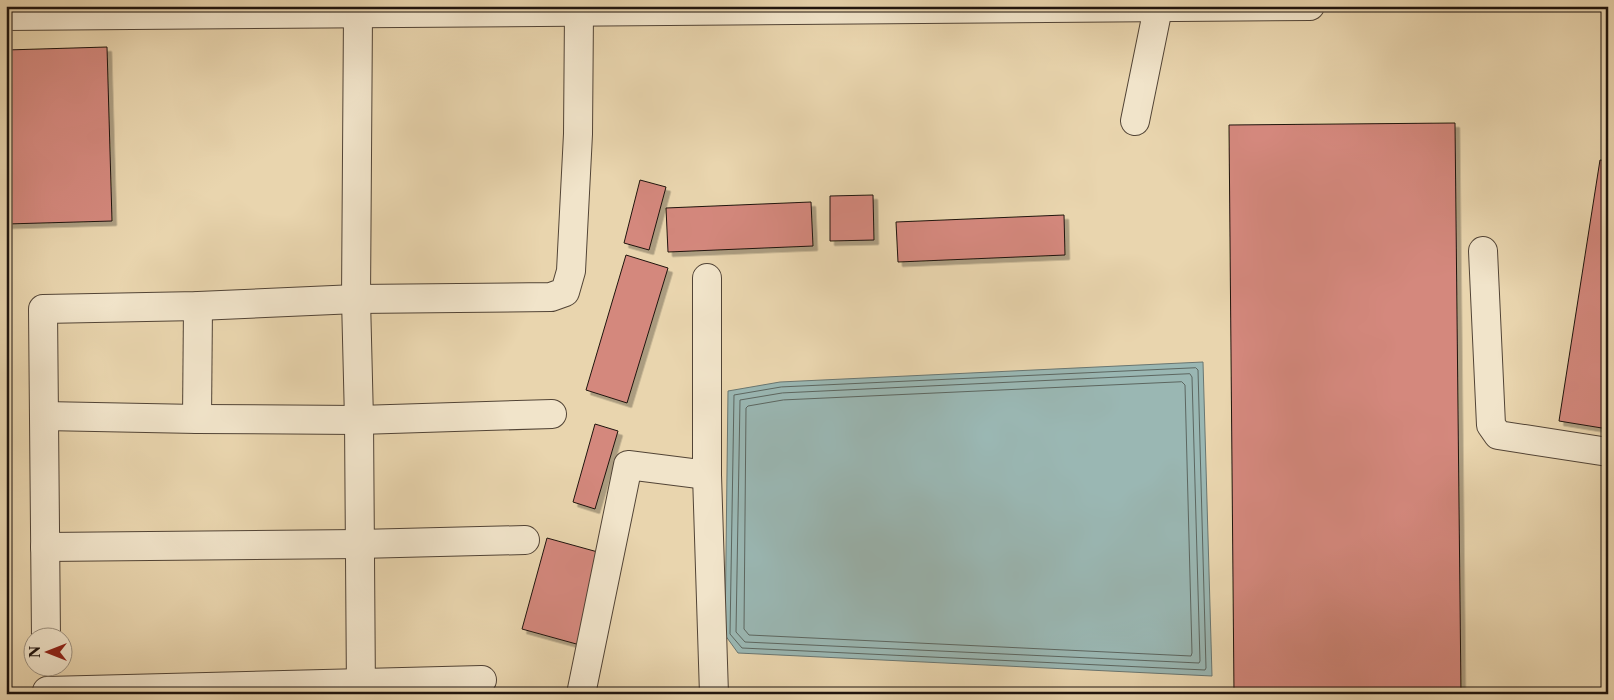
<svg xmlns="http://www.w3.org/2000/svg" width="1614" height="700" font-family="'Libre Caslon Text',serif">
<defs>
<filter id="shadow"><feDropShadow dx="4.5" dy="4.5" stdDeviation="0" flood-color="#0004"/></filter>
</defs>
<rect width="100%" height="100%" fill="#e9d5ae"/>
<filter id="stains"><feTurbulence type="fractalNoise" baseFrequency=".004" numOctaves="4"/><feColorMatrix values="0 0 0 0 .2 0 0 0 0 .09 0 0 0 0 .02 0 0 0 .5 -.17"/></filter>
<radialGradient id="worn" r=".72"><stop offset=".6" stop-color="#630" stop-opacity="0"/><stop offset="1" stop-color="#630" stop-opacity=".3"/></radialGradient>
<polygon fill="#9ab7b3" stroke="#697671" points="1203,362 1212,676 738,653 725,635 728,391 780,382"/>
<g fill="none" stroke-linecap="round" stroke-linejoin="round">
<g stroke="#5c6660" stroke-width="1">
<polygon points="1196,368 1198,370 1206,668 1205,670 742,648 730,634 734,395 781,387"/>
<polygon points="1190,374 1192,377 1200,661 1199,663 745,642 736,632 740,400 782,393"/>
<polygon points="1182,382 1185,385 1192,653 1191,656 749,635 744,629 746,408 748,406 783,400"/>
</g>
</g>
<g fill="#d4887d" stroke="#1f140e" filter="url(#shadow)">
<polygon points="107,47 112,221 6,224 6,50"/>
<polygon points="1455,123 1461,694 1234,694 1229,125"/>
<polygon points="1600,160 1608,161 1608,429 1559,421"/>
<polygon points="640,180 666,187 649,250 624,243"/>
<polygon points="873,195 874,240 830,241 830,196"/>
<polygon points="811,202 813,246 668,252 666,208"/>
<polygon points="1064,215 1065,255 898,262 896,222"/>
<polygon points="626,255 668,268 627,403 586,390"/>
<polygon points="595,424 618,431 595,509 573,502"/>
<polygon points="547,538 605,554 580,645 522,629"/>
</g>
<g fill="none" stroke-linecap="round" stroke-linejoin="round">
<g stroke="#524436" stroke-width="30">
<g id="minor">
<polyline points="358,13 356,299 359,420 361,694"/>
<polyline points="6,16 1310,6"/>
<polyline points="1135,121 1158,8"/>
<polyline points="1483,251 1491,425 1498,435 1608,452"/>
<polyline points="707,278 707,475 714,694"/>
<polyline points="44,416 197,419 359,420 552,414"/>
<polyline points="197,419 198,306"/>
<polyline points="45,547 359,544 525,540"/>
<polyline points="46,638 43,309 198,306 356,299 551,297 565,292 571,271 578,134 579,12"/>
<polyline points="47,691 482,680"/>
<polyline points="581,694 628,465 707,475"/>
</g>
</g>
<use href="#minor" stroke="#f1e4ca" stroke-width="28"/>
</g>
<rect width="1614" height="700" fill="none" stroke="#e9d5ae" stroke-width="25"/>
<rect x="8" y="8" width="1599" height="685" fill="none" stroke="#1f140e" stroke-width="2.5"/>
<rect x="12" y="12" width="1589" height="675" fill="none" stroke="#1f140e"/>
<g transform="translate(48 652) rotate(270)"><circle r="24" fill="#f1e4ca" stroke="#9d917f"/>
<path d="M0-4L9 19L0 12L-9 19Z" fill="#8f2418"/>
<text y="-8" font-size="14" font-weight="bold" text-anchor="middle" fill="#1f140e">N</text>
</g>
<rect width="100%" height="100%" filter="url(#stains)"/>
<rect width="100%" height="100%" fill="url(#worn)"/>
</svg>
